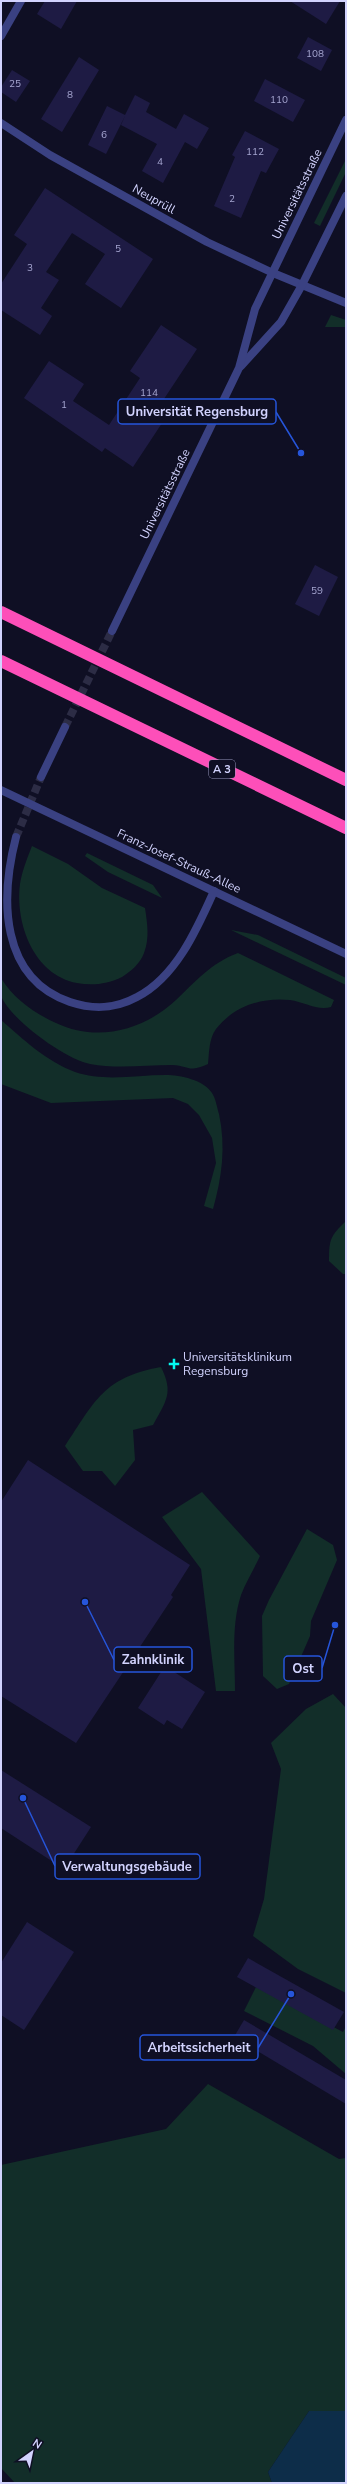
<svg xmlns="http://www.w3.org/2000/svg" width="347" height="2484" font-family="'Nunito Sans',sans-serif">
<rect width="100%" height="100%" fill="#0f0f24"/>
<g fill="#122e29">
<polygon points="346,159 346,172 320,226 314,223"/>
<polygon points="331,315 346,320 346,327 325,327"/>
<path d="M32,846L68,864L102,888L145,908C147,922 150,938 144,953C140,964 131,971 122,977C108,984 92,986 77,983C34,975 15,924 20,884C22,871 27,859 32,846Z"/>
<polygon points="87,853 153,885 162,898 108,872 85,856"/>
<polygon points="231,930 258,935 346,978 346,985"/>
<path d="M238,953L334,1000L331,1007C318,1011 304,1002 290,1000C262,997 234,1006 216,1029C209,1038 209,1053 208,1064C187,1073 191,1066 172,1065C145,1065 117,1069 90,1064C65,1059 11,1020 1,996C0,992 1,983 1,978C14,999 34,1013 56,1023C98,1043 144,1030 176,1000C196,981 211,963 238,953Z"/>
<path d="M1,1020C24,1040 46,1061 75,1072C104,1082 136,1075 166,1075C180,1075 204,1080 212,1093C216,1099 217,1108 219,1114C226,1147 222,1177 213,1209L204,1206L216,1163L212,1138L199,1115L188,1104L173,1098L51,1103L1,1084Z"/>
<path d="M346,1221V1274H343L329,1261C329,1240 330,1236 346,1221Z"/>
<path d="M161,1367C174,1393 166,1401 153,1425L133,1430L135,1460L115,1486L102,1471H83L65,1446C95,1401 104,1377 161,1367Z"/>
<path d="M202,1492L260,1556C254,1569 246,1582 241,1595C231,1626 235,1659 235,1691H216L201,1569L162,1517Z"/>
<polygon points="307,1529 333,1545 337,1560 311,1621 310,1636 289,1684 277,1689 263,1676 262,1616 269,1600"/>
<polygon points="333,1694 346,1708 346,1993 298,1969 253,1936 264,1899 281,1769 271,1743 306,1709"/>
<polygon points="256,1987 343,2032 346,2026 346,2074 313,2046 244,2011"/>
<polygon points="208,2084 339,2159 346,2158 346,2411 309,2411 268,2472 272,2483 15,2483 1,2468 1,2165 166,2129"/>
</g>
<polygon fill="#0d2d49" points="309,2411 346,2411 346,2483 272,2483 268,2472"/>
<g fill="#1e1b44">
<polygon points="45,1 77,1 61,29 37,14"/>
<polygon points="290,1 340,1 326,24"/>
<polygon points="308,37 332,50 321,71 297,58"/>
<polygon points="79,57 99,70 62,132 41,119"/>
<polygon points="12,70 30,81 16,102 1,92 1,87"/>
<polygon points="265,79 305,100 293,122 254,101"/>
<polygon points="135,95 150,103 146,112 176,129 184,114 209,128 197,149 185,142 163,183 142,171 157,144 121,125 125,116 106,154 88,145 107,106 125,115"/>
<polygon points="245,131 279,149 266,173 261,171 241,218 214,206 235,157 232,155"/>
<polygon points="45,188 153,259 121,308 85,284 105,254 72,233 46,272 59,280 41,308 52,316 40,335 1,310 1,284 27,244 14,235"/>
<polygon points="161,325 197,349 158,408 168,414 133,467 105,448 102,452 24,398 49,361 84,384 73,401 109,425 140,378 130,371"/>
<polygon points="315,565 338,577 319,616 295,604"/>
<polygon points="28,1460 190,1565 171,1595 173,1597 76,1743 1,1696 1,1502"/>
<polygon points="165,1666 205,1692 182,1729 167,1720 164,1725 138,1708"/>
<polygon points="1,1770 91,1827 64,1869 1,1828"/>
<polygon points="27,1922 74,1952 24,2030 1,2015 1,1963"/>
<polygon points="248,1958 344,2012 333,2030 237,1977"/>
<polygon points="244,2020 346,2080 346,2104 234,2037"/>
</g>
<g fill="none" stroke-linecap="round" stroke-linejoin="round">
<g stroke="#2c2c45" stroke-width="8" stroke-dasharray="8 4" stroke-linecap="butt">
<polyline points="65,727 112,631"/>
<polyline points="16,837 41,777"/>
</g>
<g stroke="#3a4182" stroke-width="8">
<polyline points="1,36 21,1"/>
<polyline points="1,123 50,155 207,242 273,273 346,303"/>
</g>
<g stroke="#3a4182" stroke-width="8">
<polyline points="241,366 281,322 302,285 346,196"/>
<polyline points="112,631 239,368 255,309 346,120"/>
<polyline points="41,777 65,727"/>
<polyline points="1,790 346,954"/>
<path d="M16,837C0,899 0,978 70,1002C94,1010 115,1009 137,997C176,977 197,929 214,891"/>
</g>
<g stroke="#fd4fb9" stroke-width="12">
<polyline points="1,612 346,780"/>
<polyline points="1,661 346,828"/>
</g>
</g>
<path fill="#03f9f1" stroke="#0f0f24" stroke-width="1.5" d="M172 1358h4v4h4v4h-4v4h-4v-4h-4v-4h4z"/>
<g text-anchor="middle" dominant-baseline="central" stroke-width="3" stroke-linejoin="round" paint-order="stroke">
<g font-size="10" fill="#a5a5d0">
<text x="315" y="54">108</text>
<text x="15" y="84">25</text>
<text x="70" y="95">8</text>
<text x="279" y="100">110</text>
<text x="104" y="135">6</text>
<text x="255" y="152">112</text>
<text x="160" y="162">4</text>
<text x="232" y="199">2</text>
<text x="118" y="249">5</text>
<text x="30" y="268">3</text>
<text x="149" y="393">114</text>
<text x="64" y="405">1</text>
<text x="317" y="591">59</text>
</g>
<rect fill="#0f0f24" stroke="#9898bd" stroke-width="1" x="209" y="760" width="26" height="18" rx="3"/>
<g font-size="11" font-weight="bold" fill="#d2d3fe">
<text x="222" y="769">A 3</text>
</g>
<g font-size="12" fill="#d2d3fe" stroke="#0f0f24">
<text transform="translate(297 194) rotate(-64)">Universitätsstraße</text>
<text transform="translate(154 199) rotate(29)">Neuprüll</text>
<text transform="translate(165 494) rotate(-64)">Universitätsstraße</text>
<text transform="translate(179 861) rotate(25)">Franz-Josef-Strauß-Allee</text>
</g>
<g font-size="12" fill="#d2d3fe" stroke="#0f0f24" text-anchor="start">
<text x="183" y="1357">Universitätsklinikum<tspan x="183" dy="14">Regensburg</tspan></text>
</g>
</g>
<path fill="none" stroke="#2655da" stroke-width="1.5" d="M301 453L276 412M85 1602L114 1660M335 1625L322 1668M23 1798L55 1866M291 1994L258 2048"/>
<g fill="#2655da" stroke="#0f0f24" stroke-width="1.5">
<circle cx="301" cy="453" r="4"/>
<circle cx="85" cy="1602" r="4"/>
<circle cx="335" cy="1625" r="4"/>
<circle cx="23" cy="1798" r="4"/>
<circle cx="291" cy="1994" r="4"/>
</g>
<g fill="#0f0f24" stroke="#2655da" stroke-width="1.5">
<rect x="118" y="399" width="158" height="25" rx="4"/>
<rect x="114" y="1647" width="78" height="25" rx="4"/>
<rect x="284" y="1656" width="38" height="25" rx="4"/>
<rect x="55" y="1854" width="145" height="25" rx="4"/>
<rect x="140" y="2035" width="118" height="25" rx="4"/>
</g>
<g font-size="13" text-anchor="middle" font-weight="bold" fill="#d2d3fe">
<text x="197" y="416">Universität Regensburg</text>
<text x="153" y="1664">Zahnklinik</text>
<text x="303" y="1673">Ost</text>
<text x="127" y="1871">Verwaltungsgebäude</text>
<text x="199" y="2052">Arbeitssicherheit</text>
</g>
<rect width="347" height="2484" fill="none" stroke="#d2d3fe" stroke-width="4"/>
<g transform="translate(32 2452) rotate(33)" stroke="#0f0f24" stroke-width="3" paint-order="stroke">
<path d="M0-3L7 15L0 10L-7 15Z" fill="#d2d3fe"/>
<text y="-6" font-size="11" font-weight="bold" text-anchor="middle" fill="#d2d3fe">N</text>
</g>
</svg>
